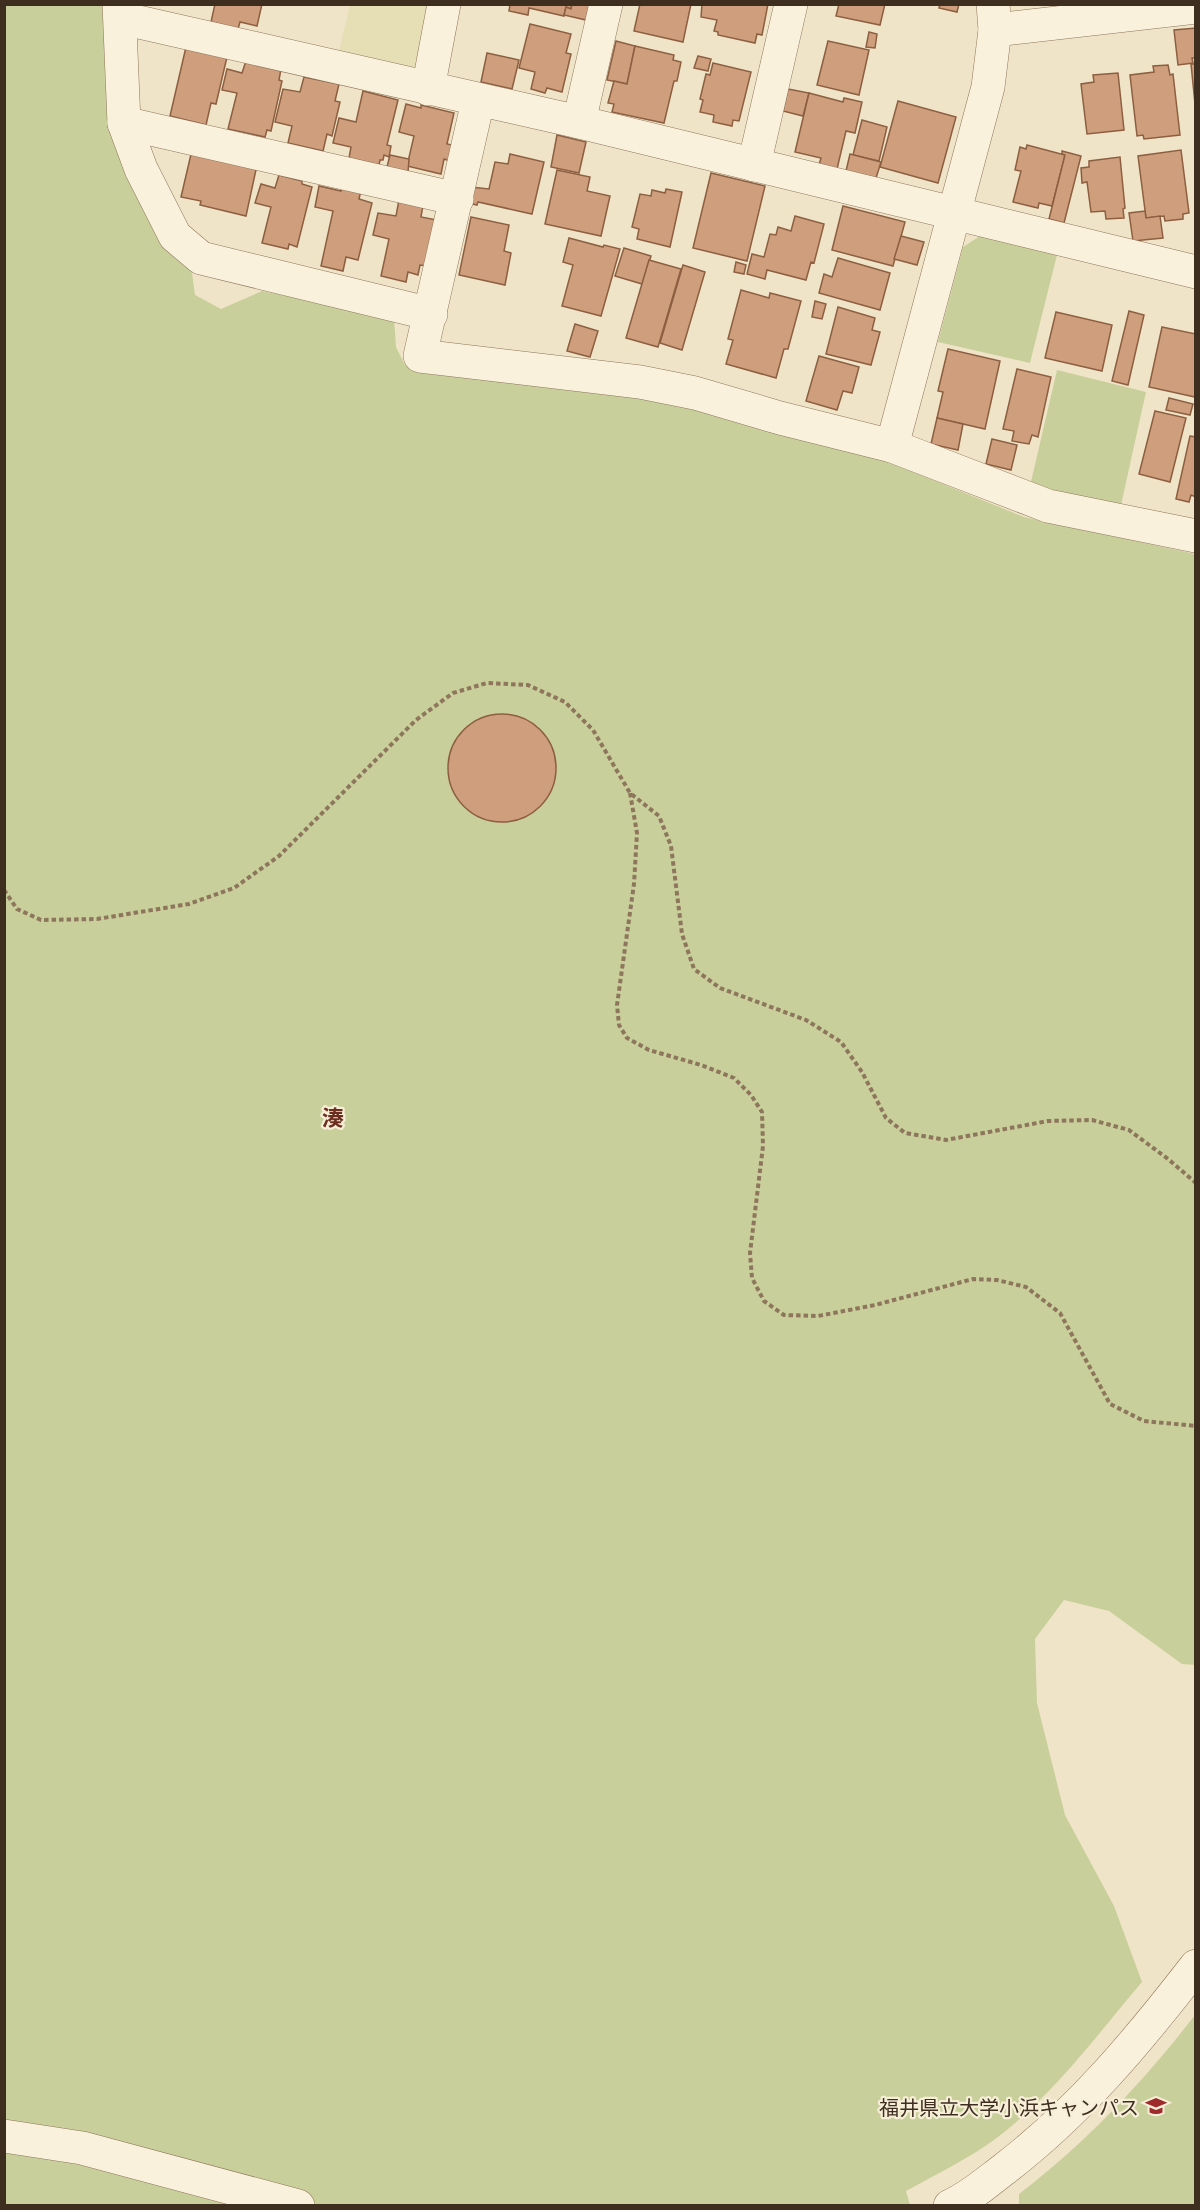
<svg xmlns="http://www.w3.org/2000/svg" width="1200" height="2210" viewBox="0 0 1200 2210" font-family="'Playfair Display','Noto Sans JP',serif">
<style>
.farmland{fill:#e6deb5}
.green{fill:#c9cf9b}
.building{fill:#cf9f7d;stroke:#8d5f41;stroke-width:1.5}
.lines{fill:none;stroke-linecap:round;stroke-linejoin:round}
.minor-casing{stroke:#8d765c;stroke-width:34}
.path{stroke:#8d765c;stroke-width:4;stroke-dasharray:4.5 3;stroke-linecap:butt}
.minor{stroke:#faf1dc;stroke-width:33}
.labels{text-anchor:middle;dominant-baseline:central;stroke-width:4.5;stroke-linejoin:round;paint-order:stroke}
.poi-label{font-size:20px;fill:#3d2e20;stroke:#f7eed8;text-anchor:end}
.quarter-label{font-size:22px;font-weight:bold;fill:#6b2e1e;stroke:#f7eed8}
</style>
<rect width="100%" height="100%" fill="#f0e4c8"/>
<path class="farmland" d="M350,5H435L422,75L338,55Z"/>
<g class="green">
<path d="M106,4L164,246L192,273L195,295L221,309L262,291L394,318L396,347L405,365L639,393L886,461L1024,517L1195,554L1196,1665L1182,1664L1109,1611L1064,1600L1035,1639L1037,1703L1065,1815L1114,1906L1142,1982C1097,2035 1054,2094 998,2137C970,2158 937,2174 906,2191L910,2205L5,2206L4,5Z"/>
<path d="M980,236L1057,255L1030,363L938,342L963,247Z"/>
<path d="M1057,370L1146,392L1121,505L1030,486Z"/>
<path d="M1195,2015V2205H1019V2194C1086,2143 1144,2081 1195,2015Z"/>
</g>
<g class="building">
<path d="M215,4H262L257,26L240,22L238,29L211,22Z"/>
<path d="M510,4H572L571,9L566,7L564,16L529,8L528,15L509,11Z"/>
<path d="M572,4H590L586,20L564,15L566,7L571,9Z"/>
<path d="M640,4H691L683,42L634,31Z"/>
<path d="M702,4H768L762,35L757,34L755,43L718,35V32L714,31L717,20L701,17Z"/>
<path d="M839,4H885L880,25L836,16Z"/>
<path d="M940,4H959L957,12L939,8Z"/>
<path d="M530,24L571,34L566,53L571,54L562,92L547,88L545,93L531,89L535,72L519,68Z"/>
<path d="M1196,28V58H1192L1193,63L1178,65L1174,30Z"/>
<path d="M869,32L877,34L875,48L866,47Z"/>
<path d="M616,41L635,46L627,84L607,80Z"/>
<path d="M828,41L869,50L859,95L817,85Z"/>
<path d="M635,46L674,55L673,60L681,62L677,81H674L664,123L612,112L614,104L608,103L614,81L627,84Z"/>
<path d="M186,47L227,57L216,104L211,103L206,125L170,116Z"/>
<path d="M487,53L519,60L512,89L481,82Z"/>
<path d="M698,56L711,59L708,71L694,68Z"/>
<path d="M246,61L281,69L279,80L282,81L271,131L267,130L265,137L228,129L237,93L222,90L227,69L242,73Z"/>
<path d="M713,63L751,72L739,121L733,120L732,126L713,122L714,115L700,112L703,100L700,99L706,74L710,75Z"/>
<path d="M1191,64H1196V114Z"/>
<path d="M1168,65L1170,75L1173,74L1180,135L1144,139L1143,135L1137,136L1130,75L1154,72L1153,66Z"/>
<path d="M1118,73L1124,130L1087,134L1081,84L1094,82L1093,75Z"/>
<path d="M304,77L339,84L335,101L340,102L332,136L327,134L323,151L288,143L292,126L275,122L283,89L300,92Z"/>
<path d="M788,89L809,93L803,116L783,111Z"/>
<path d="M363,91L398,100L387,145L391,146L389,157L384,155L383,160H380L379,165L349,158L351,147L333,143L339,118L356,122Z"/>
<path d="M809,93L843,102L844,98L862,102L855,133L846,131L837,169L819,165L821,158L795,152Z"/>
<path d="M898,101L956,117L938,183L880,167Z"/>
<path d="M406,104L421,108V105L454,113L447,144L453,145L450,161L444,159L441,174L407,166L414,136L399,132Z"/>
<path d="M862,120L887,127L879,161L853,155Z"/>
<path d="M557,135L586,142L579,173L551,167Z"/>
<path d="M1027,145L1065,155L1052,206L1039,203L1038,208L1013,202L1021,171L1015,170L1020,147L1026,149Z"/>
<path d="M192,150L257,165L246,216L200,205L201,201L181,197Z"/>
<path d="M1181,150L1189,213L1183,214V219L1165,221L1164,216L1146,218L1138,156Z"/>
<path d="M1062,151L1081,156L1064,223L1049,219L1065,155L1062,154Z"/>
<path d="M510,154L544,162L532,214L478,202L477,205L468,203L471,187L489,189L495,162L508,164Z"/>
<path d="M850,154L881,162L876,178L846,171Z"/>
<path d="M390,155L409,159L408,172L387,167Z"/>
<path d="M1120,157L1125,208L1123,209L1124,218L1106,219L1105,211L1091,212L1087,182L1082,183L1081,168L1089,167V161Z"/>
<path d="M557,170L590,177L587,191L610,196L601,236L545,224Z"/>
<path d="M711,173L765,186L747,261L693,248Z"/>
<path d="M279,175L302,181V184L312,187L297,247L289,244L288,249L262,243L271,207L255,203L261,184L275,188Z"/>
<path d="M342,185L361,190L359,199L372,203L358,260L346,257L343,271L321,266L333,211L315,207L319,186L341,191Z"/>
<path d="M666,189L682,192L670,247L637,239L639,229L632,227L640,194L651,196L652,190L665,193Z"/>
<path d="M399,200L423,205L421,217L437,220L426,266L420,265L418,275L408,272L406,282L381,276L389,239L373,235L378,213L396,216Z"/>
<path d="M843,206L905,222L893,266L832,250Z"/>
<path d="M1145,211L1146,218L1160,216L1163,238L1133,241L1129,213Z"/>
<path d="M795,216L824,224L814,263L811,262L806,280L767,270L765,279L747,274L752,254L764,257L770,234L776,235L778,227L791,231Z"/>
<path d="M471,217L509,225L504,251L511,253L505,285L459,275Z"/>
<path d="M901,236L924,242L917,265L894,259Z"/>
<path d="M569,238L603,247L604,245L620,249L601,316L562,306L573,265L563,262Z"/>
<path d="M624,248L651,256L642,284L615,276Z"/>
<path d="M838,258L890,273L880,310L819,293L824,274L832,277Z"/>
<path d="M649,260L681,269L658,347L626,338Z"/>
<path d="M736,262L746,265L744,274L734,272Z"/>
<path d="M683,265L705,272L682,350L660,343Z"/>
<path d="M741,290L769,298L770,293L801,301L788,349H784L776,378L726,364L733,340L728,339Z"/>
<path d="M815,301L826,304L822,319L812,317Z"/>
<path d="M838,307L875,318L872,330L880,332L871,365L826,354Z"/>
<path d="M1129,311L1144,315L1128,385L1112,381Z"/>
<path d="M1056,312L1112,325L1102,371L1045,358Z"/>
<path d="M575,324L598,331L590,357L567,351Z"/>
<path d="M1162,327L1196,334L1195,397L1149,387Z"/>
<path d="M948,349L1000,361L985,429L937,418L943,392L938,391Z"/>
<path d="M819,356L859,367L852,393L843,391L837,410L806,401Z"/>
<path d="M1017,369L1051,377L1038,437L1032,435L1029,444L1012,441L1014,431L1003,429Z"/>
<path d="M1169,398L1193,404L1190,415L1166,410Z"/>
<path d="M1155,411L1186,418L1170,482L1139,474Z"/>
<path d="M937,418L963,424L958,450L931,444Z"/>
<path d="M1190,436L1196,437V497L1191,495L1189,502L1176,499Z"/>
<path d="M992,439L1017,445L1011,470L986,464Z"/>
<circle cx="502" cy="768" r="54"/>
</g>
<g class="lines">
<g class="minor-casing">
<g id="minor">
<path d="M119,4L124,123L141,169L175,236L201,258L431,314"/>
<path d="M993,4L995,30L988,87L892,446L1048,506L1196,536"/>
<path d="M121,18L579,122L1196,272"/>
<path d="M995,30L1196,7"/>
<path d="M428,89L444,4"/>
<path d="M478,101L420,356L640,382L695,393L780,418L892,446"/>
<path d="M579,122L606,4"/>
<path d="M124,123L457,199"/>
<path d="M754,165L791,4"/>
<path d="M4,2136L82,2148L298,2206"/>
<path d="M950,2206C970,2197 986,2183 1003,2170C1079,2112 1138,2041 1196,1966"/>
</g>
</g>
<g class="path">
<path d="M630,793L637,833L634,884L617,1005L619,1025L627,1038L649,1050L701,1065L734,1078L751,1095L762,1112L763,1146L750,1253L752,1278L764,1301L784,1315L818,1316L875,1305L973,1279L997,1280L1026,1287L1060,1313L1110,1404L1144,1421L1196,1426"/>
<path d="M4,890L17,909L41,920L97,919L189,904L234,888L279,856L416,720L453,693L487,683L528,685L565,702L593,730L630,793L659,816L671,846L682,934L694,969L720,988L806,1020L841,1042L862,1072L886,1118L905,1133L946,1140L1048,1121L1092,1120L1129,1130L1168,1159L1196,1183"/>
</g>
<use href="#minor" class="minor"/>
</g>
<defs>
<g id="university-bare" transform="scale(1.62)"><path d="M0-5L7-2L0 1L-7-2ZM-4 1L0 2.5L4 1V4Q0 6-4 4Z" fill="#9e2a2b" stroke="#f7eed8" stroke-width="2.5" paint-order="stroke"/></g>
</defs>
<g fill-rule="evenodd">
<use href="#university-bare" x="1156" y="2106"/>
</g>
<g class="labels">
<g class="poi-label">
<text x="1139" y="2106">福井県立大学小浜キャンパス</text>
</g>
<g class="quarter-label">
<text x="333" y="1117">湊</text>
</g>
</g>
<rect width="1200" height="2210" fill="none" stroke="#3d2e20" stroke-width="12"/>
</svg>
